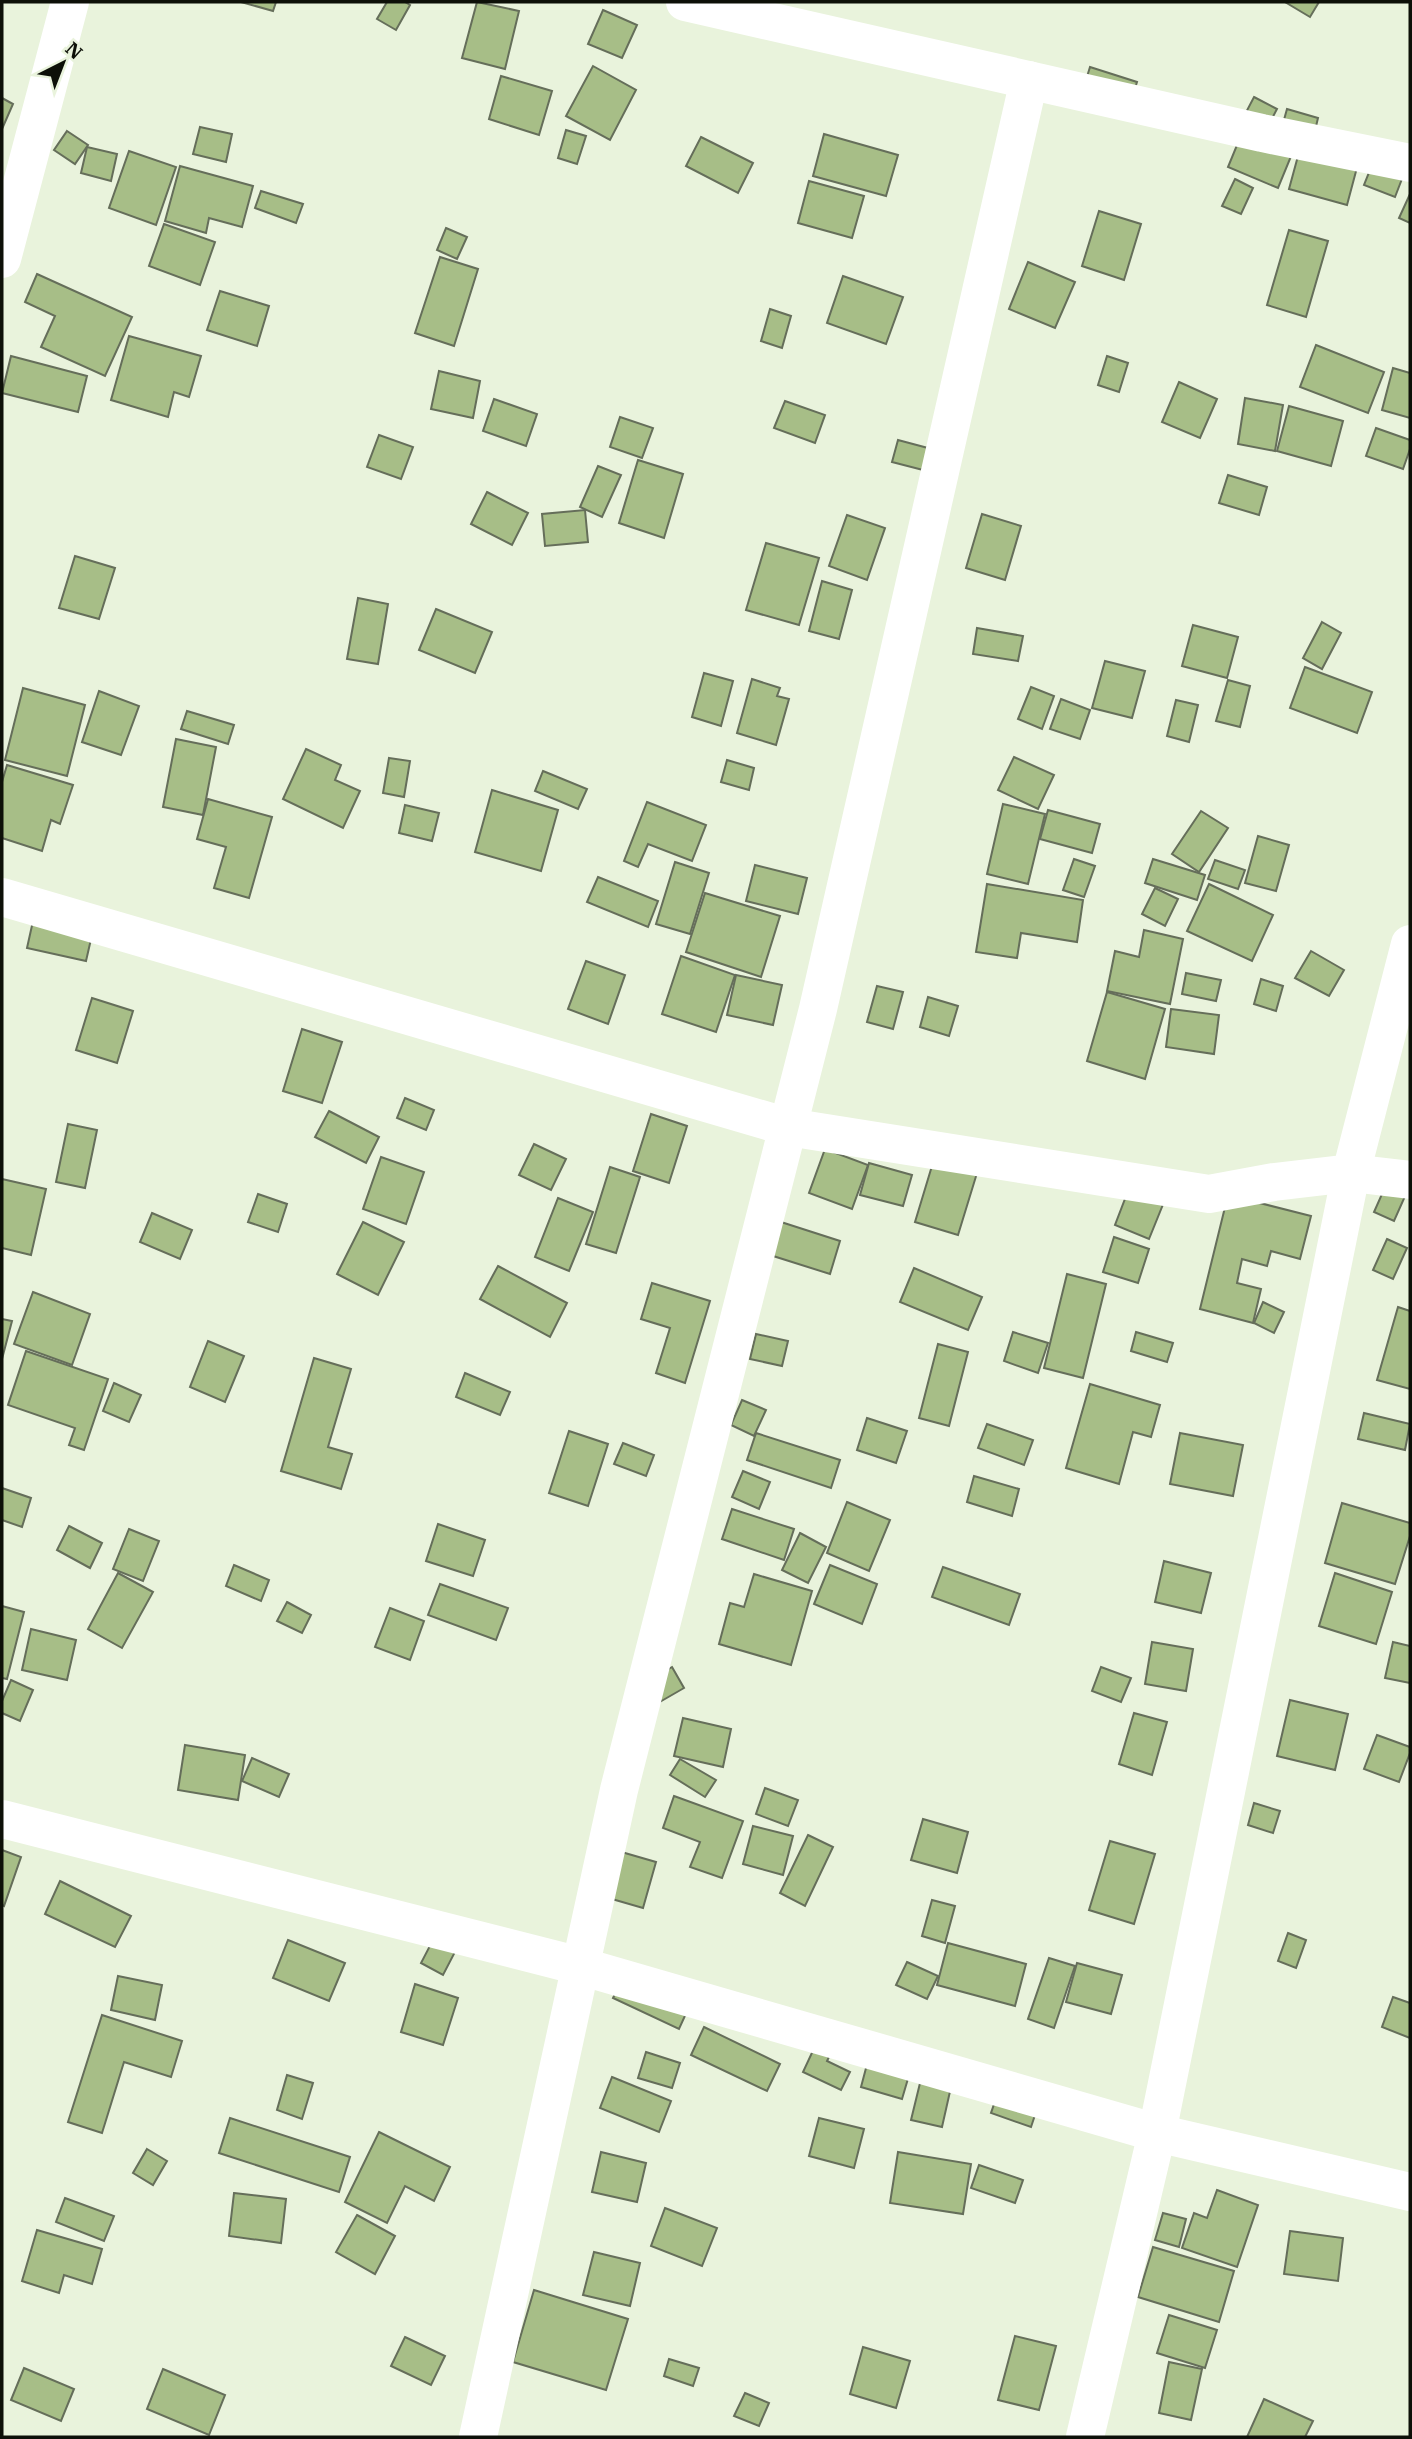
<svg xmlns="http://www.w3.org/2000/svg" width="1412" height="2439" viewBox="0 0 1412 2439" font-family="'IBM Plex Serif',serif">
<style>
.building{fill:#a7be87;stroke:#656e5a;stroke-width:2}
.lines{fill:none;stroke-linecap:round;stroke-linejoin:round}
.minor{stroke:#fff;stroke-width:38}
</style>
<rect width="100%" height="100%" fill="#e9f3dc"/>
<g class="building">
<path d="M241,2H276L273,11Z"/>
<path d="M387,2H405L410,5L396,30L377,19Z"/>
<path d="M477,2L519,11L505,69L462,58Z"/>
<path d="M1285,2H1319L1310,17Z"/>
<path d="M603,10L637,25L622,58L588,44Z"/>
<path d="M593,66L636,90L610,140L566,116Z"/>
<path d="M1090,67L1137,82L1128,111L1081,96Z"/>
<path d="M501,76L552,91L539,135L489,119Z"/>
<path d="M1254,97L1277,109L1265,132L1242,120Z"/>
<path d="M2,98L13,104L2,129Z"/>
<path d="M1287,109L1318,118L1312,143L1280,134Z"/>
<path d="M200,127L232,134L226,162L193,154Z"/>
<path d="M1244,128L1294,149L1278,188L1228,167Z"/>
<path d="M566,130L586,136L577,164L558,158Z"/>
<path d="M67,131L88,145L75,164L54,150Z"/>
<path d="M824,134L898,155L886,196L813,176Z"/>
<path d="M701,137L753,163L738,193L686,166Z"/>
<path d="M1301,145L1359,160L1347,205L1289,189Z"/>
<path d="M1380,145L1410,158L1395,197L1364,185Z"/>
<path d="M87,147L117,154L111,181L81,173Z"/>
<path d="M129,151L176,167L156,225L109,208Z"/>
<path d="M180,166L253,186L242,227L209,218L206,233L165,221Z"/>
<path d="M1235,179L1253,188L1241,214L1222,206Z"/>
<path d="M809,181L864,196L852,238L798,223Z"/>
<path d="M261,191L303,204L296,223L255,208Z"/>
<path d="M1410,194V223L1399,218Z"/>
<path d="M1099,211L1141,224L1124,280L1082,266Z"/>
<path d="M164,224L215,242L200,285L149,266Z"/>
<path d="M446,228L467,237L457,259L437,250Z"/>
<path d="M1289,230L1328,241L1306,317L1267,305Z"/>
<path d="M440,257L478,269L454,346L415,333Z"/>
<path d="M1028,262L1075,282L1055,328L1009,309Z"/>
<path d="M37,274L132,317L105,376L41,347L55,316L25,302Z"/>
<path d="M843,276L903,297L886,344L827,323Z"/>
<path d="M220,291L269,306L257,346L207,330Z"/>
<path d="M770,309L791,316L782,348L761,341Z"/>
<path d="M129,336L201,356L189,397L174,392L168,417L111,400Z"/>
<path d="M1316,345L1384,372L1368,413L1300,387Z"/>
<path d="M11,356L87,376L78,412L2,393Z"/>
<path d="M1107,356L1128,363L1119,392L1098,385Z"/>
<path d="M1393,368L1410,373V418L1382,410Z"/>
<path d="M439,371L480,381L473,418L431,409Z"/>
<path d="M1179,382L1217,399L1200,438L1162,422Z"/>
<path d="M1245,398L1283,405L1275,451L1238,444Z"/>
<path d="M494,399L537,414L526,446L483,431Z"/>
<path d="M785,401L825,415L815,443L774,428Z"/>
<path d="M1289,406L1343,421L1331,466L1277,451Z"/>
<path d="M620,417L653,428L642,458L610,447Z"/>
<path d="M1376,428L1410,440V449L1403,469L1366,456Z"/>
<path d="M379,435L413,447L401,479L367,467Z"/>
<path d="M898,440L928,448L923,470L892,462Z"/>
<path d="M638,460L683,474L664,538L619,523Z"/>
<path d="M598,466L621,475L602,517L580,507Z"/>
<path d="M1228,475L1267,487L1259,515L1219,503Z"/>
<path d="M487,492L528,513L512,545L471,524Z"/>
<path d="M585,510L588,542L545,546L542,514Z"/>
<path d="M982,514L1021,526L1005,580L966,568Z"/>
<path d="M847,515L885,528L867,580L829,566Z"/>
<path d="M766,543L819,558L799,625L746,610Z"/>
<path d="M75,556L115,568L99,619L59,608Z"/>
<path d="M822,581L852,590L839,639L809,631Z"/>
<path d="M358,598L388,604L378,664L347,659Z"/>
<path d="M436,609L492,632L475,673L419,650Z"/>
<path d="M1322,622L1341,633L1322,669L1303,658Z"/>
<path d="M1193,625L1238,637L1227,678L1182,666Z"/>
<path d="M977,628L1023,636L1018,661L973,654Z"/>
<path d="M1105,661L1145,671L1132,718L1092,708Z"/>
<path d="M1305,667L1372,692L1357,733L1290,708Z"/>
<path d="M704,673L733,681L721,726L692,717Z"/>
<path d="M752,679L780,688L777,696L789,699L776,745L737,733Z"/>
<path d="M1228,680L1250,686L1240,727L1216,721Z"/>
<path d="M1031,687L1054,696L1042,729L1018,719Z"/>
<path d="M23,688L85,705L67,776L5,760Z"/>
<path d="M99,691L139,706L121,755L82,742Z"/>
<path d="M1061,699L1090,710L1080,739L1050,729Z"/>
<path d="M1176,700L1198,705L1189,742L1167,736Z"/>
<path d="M187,711L234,725L228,744L181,729Z"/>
<path d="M176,739L216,747L203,815L163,807Z"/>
<path d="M306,749L341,765L335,780L360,791L343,828L283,799Z"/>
<path d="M1014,757L1054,775L1038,809L998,790Z"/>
<path d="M389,758L410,761L404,797L383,793Z"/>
<path d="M727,760L754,768L749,790L721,782Z"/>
<path d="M7,765L73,785L60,824L51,820L42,851L2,838V782Z"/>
<path d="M543,771L587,789L578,809L535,791Z"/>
<path d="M492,790L558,810L541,871L475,852Z"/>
<path d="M208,799L272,817L249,898L214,888L226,847L197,839Z"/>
<path d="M647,802L706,825L692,861L648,844L638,867L624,861Z"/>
<path d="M1003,804L1045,814L1028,884L987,874Z"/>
<path d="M405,805L439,813L432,841L399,833Z"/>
<path d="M1048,810L1100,824L1092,853L1040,839Z"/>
<path d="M1201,811L1228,828L1199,872L1172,854Z"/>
<path d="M1258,836L1289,845L1276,891L1245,883Z"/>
<path d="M1074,859L1095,866L1084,897L1063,890Z"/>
<path d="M1153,859L1205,875L1197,900L1145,883Z"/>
<path d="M1215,860L1245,870L1238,889L1208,879Z"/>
<path d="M675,862L709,873L690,934L656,924Z"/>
<path d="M755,865L807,878L798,914L746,901Z"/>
<path d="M598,877L658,901L648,927L587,902Z"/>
<path d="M987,884L1083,900L1077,942L1021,933L1017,958L976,952Z"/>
<path d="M1209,884L1273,915L1252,961L1187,931Z"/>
<path d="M1155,888L1178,899L1165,926L1142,914Z"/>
<path d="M705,893L780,916L761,977L686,952Z"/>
<path d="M35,912L94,926L86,961L27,948Z"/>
<path d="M1144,930L1183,939L1170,1004L1107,991L1115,951L1139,957Z"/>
<path d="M1311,951L1344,970L1329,996L1295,978Z"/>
<path d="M681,956L735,975L716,1032L662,1014Z"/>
<path d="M586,961L625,975L608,1024L568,1009Z"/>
<path d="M1186,973L1221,980L1216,1001L1182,994Z"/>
<path d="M736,975L782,985L773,1025L727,1015Z"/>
<path d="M1261,979L1283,986L1276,1011L1254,1004Z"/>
<path d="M877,986L903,992L893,1029L867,1022Z"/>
<path d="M1107,992L1165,1009L1145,1079L1087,1061Z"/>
<path d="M928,997L958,1006L949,1036L920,1027Z"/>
<path d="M92,998L133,1011L117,1063L76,1050Z"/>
<path d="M1171,1009L1219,1015L1214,1054L1166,1047Z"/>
<path d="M302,1029L342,1042L322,1103L283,1091Z"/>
<path d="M405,1098L434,1110L426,1130L397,1118Z"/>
<path d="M329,1111L379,1137L366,1163L315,1137Z"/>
<path d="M651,1114L687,1126L669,1183L633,1171Z"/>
<path d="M68,1124L97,1130L85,1188L56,1182Z"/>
<path d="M534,1144L566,1159L551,1190L519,1175Z"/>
<path d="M938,1146L981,1160L958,1235L915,1222Z"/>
<path d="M825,1149L868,1165L852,1209L809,1193Z"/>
<path d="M381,1157L424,1172L406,1224L363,1209Z"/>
<path d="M869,1163L912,1175L903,1206L860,1195Z"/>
<path d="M610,1167L640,1177L616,1253L586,1244Z"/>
<path d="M1390,1176L1410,1185L1394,1221L1374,1212Z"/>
<path d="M1133,1178L1168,1192L1149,1239L1115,1225Z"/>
<path d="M2,1179L46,1189L31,1255L2,1248Z"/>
<path d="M258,1194L287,1204L278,1232L248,1222Z"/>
<path d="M1228,1195L1311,1216L1300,1259L1271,1251L1267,1266L1242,1259L1237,1283L1261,1289L1253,1323L1200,1309Z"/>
<path d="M558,1198L593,1212L569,1271L535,1257Z"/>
<path d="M152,1213L192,1230L180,1259L140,1242Z"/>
<path d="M363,1222L404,1242L378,1295L337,1274Z"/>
<path d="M781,1222L840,1241L830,1274L770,1255Z"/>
<path d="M1114,1237L1149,1249L1138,1283L1103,1272Z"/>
<path d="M1387,1239L1407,1248L1393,1279L1373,1270Z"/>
<path d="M498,1266L567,1303L550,1337L480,1299Z"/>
<path d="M914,1268L982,1297L968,1330L900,1302Z"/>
<path d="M1067,1274L1106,1284L1083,1378L1044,1368Z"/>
<path d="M652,1283L710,1301L685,1383L656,1373L670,1328L641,1319Z"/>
<path d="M33,1292L90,1314L72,1365L14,1344Z"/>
<path d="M1263,1302L1284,1312L1274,1333L1254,1323Z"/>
<path d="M1398,1307L1410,1311V1389L1377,1380Z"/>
<path d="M2,1319L12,1321L2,1359Z"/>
<path d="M1013,1332L1048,1343L1038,1373L1004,1361Z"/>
<path d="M1136,1332L1173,1343L1167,1362L1131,1351Z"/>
<path d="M756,1334L788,1341L782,1366L750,1359Z"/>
<path d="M208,1341L244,1356L225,1402L190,1387Z"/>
<path d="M938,1344L968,1352L949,1426L919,1418Z"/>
<path d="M26,1351L108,1379L84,1450L69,1445L75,1428L8,1405Z"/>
<path d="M314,1358L351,1369L328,1447L352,1454L341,1489L281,1471Z"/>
<path d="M465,1373L510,1392L500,1415L456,1397Z"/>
<path d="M114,1383L141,1395L129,1422L103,1411Z"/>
<path d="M1090,1384L1160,1405L1151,1437L1133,1432L1119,1484L1066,1468Z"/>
<path d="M742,1400L766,1410L754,1436L731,1425Z"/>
<path d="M1364,1413L1410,1424L1405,1450L1358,1439Z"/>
<path d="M867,1418L907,1431L896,1463L857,1450Z"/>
<path d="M987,1424L1033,1440L1024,1465L978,1448Z"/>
<path d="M569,1431L608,1444L588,1506L549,1493Z"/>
<path d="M756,1433L840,1460L831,1488L747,1460Z"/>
<path d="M1180,1433L1243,1445L1233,1496L1170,1484Z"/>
<path d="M623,1443L654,1455L646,1476L614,1464Z"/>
<path d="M743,1471L770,1482L759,1509L732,1497Z"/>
<path d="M974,1476L1019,1489L1012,1516L967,1502Z"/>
<path d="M2,1488L31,1498L22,1527L2,1520Z"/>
<path d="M847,1502L890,1520L869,1571L827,1553Z"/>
<path d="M1342,1503L1410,1523V1536L1395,1584L1325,1563Z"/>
<path d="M732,1509L794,1529L784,1560L722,1539Z"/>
<path d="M438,1524L485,1540L473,1576L426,1561Z"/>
<path d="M69,1526L102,1543L90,1568L57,1550Z"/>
<path d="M129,1529L159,1541L143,1581L113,1569Z"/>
<path d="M800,1533L826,1547L808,1583L782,1570Z"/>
<path d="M1164,1561L1211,1573L1201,1613L1155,1602Z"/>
<path d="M234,1565L269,1580L261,1601L226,1586Z"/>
<path d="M830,1565L877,1584L862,1624L814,1604Z"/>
<path d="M943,1567L1020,1594L1009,1625L932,1597Z"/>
<path d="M118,1573L153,1592L122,1648L88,1629Z"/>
<path d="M1335,1573L1392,1592L1376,1644L1319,1626Z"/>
<path d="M754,1574L812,1591L791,1665L719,1644L730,1603L744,1607Z"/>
<path d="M440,1584L508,1608L496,1640L428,1615Z"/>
<path d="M287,1602L311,1615L302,1633L277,1621Z"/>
<path d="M2,1606L24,1612L7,1679L2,1678Z"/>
<path d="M390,1608L424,1621L410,1660L375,1647Z"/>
<path d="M31,1629L76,1640L67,1680L22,1670Z"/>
<path d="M1152,1642L1193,1649L1186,1691L1145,1684Z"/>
<path d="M1393,1642L1410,1646V1683L1385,1678Z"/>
<path d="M672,1667L684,1688L658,1703L646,1682Z"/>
<path d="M1101,1667L1131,1678L1121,1702L1092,1691Z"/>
<path d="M11,1680L33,1690L20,1721L2,1713V1701Z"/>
<path d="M1290,1700L1348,1714L1335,1770L1277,1756Z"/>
<path d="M1134,1713L1167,1722L1152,1775L1119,1764Z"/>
<path d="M683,1718L731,1729L723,1767L674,1756Z"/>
<path d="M1377,1735L1410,1747V1753L1399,1782L1364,1769Z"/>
<path d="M185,1745L245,1755L238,1800L178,1790Z"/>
<path d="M252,1758L289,1774L279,1797L242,1781Z"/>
<path d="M680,1759L716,1780L705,1797L670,1775Z"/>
<path d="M765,1788L798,1800L788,1826L756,1814Z"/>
<path d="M674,1796L743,1821L722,1878L690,1867L700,1842L663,1828Z"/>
<path d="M1254,1803L1280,1811L1273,1833L1248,1825Z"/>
<path d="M923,1819L968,1832L957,1873L911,1860Z"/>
<path d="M753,1826L793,1836L783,1875L743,1864Z"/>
<path d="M808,1835L833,1847L805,1906L780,1893Z"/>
<path d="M1110,1841L1155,1854L1134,1924L1089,1910Z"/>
<path d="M2,1850L21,1857L4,1906L2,1905Z"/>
<path d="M618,1851L656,1862L643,1908L605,1897Z"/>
<path d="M60,1881L131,1916L115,1947L45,1914Z"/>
<path d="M932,1900L955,1906L945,1943L922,1936Z"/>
<path d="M1288,1933L1306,1940L1296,1968L1278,1961Z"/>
<path d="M434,1938L456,1950L443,1975L421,1963Z"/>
<path d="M288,1940L345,1963L329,2001L273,1978Z"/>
<path d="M948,1943L1026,1964L1015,2006L937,1985Z"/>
<path d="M1049,1958L1075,1966L1054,2028L1028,2019Z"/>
<path d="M907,1962L938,1976L927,1999L896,1985Z"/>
<path d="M1077,1963L1122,1975L1111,2014L1066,2002Z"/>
<path d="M628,1966L694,1996L679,2029L613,1998Z"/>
<path d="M118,1976L162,1985L155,2020L111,2010Z"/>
<path d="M415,1984L458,1998L443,2045L401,2032Z"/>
<path d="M1393,1997L1410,2003V2038L1382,2027Z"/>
<path d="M102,2015L182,2041L171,2077L124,2062L102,2133L68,2122Z"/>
<path d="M704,2027L780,2064L767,2091L691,2055Z"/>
<path d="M824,2027L840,2034L827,2061L850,2072L841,2090L803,2072Z"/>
<path d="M646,2052L680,2063L672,2088L638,2078Z"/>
<path d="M870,2053L912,2065L902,2099L861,2087Z"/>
<path d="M287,2075L313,2083L302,2119L277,2110Z"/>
<path d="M612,2077L671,2101L659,2132L600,2108Z"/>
<path d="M921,2079L951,2087L942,2127L911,2120Z"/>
<path d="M999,2090L1039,2103L1031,2127L991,2113Z"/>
<path d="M230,2118L350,2157L339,2192L219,2153Z"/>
<path d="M819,2118L864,2129L854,2168L809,2156Z"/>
<path d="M379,2132L450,2167L434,2201L405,2186L387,2223L345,2202Z"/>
<path d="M147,2149L167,2161L153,2185L133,2173Z"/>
<path d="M601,2152L646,2163L637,2202L592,2192Z"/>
<path d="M898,2152L971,2164L963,2214L890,2203Z"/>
<path d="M979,2165L1023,2180L1015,2203L971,2188Z"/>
<path d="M1217,2190L1258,2205L1237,2267L1182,2248L1194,2213L1207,2218Z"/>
<path d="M234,2193L286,2199L281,2243L229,2236Z"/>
<path d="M65,2198L114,2216L104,2241L56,2222Z"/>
<path d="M665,2208L717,2228L702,2266L651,2246Z"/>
<path d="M1163,2213L1186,2219L1179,2247L1155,2240Z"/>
<path d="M357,2215L395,2236L375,2274L336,2252Z"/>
<path d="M37,2230L102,2249L92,2284L64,2275L59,2293L22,2281Z"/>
<path d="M1290,2231L1343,2238L1338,2281L1284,2274Z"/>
<path d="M1153,2247L1234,2271L1219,2322L1138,2297Z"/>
<path d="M594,2252L640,2263L630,2306L583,2295Z"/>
<path d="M534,2290L628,2319L606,2390L513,2362Z"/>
<path d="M1169,2315L1217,2330L1205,2368L1157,2353Z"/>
<path d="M1015,2336L1056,2346L1039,2410L998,2400Z"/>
<path d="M405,2337L445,2356L431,2385L391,2366Z"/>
<path d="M863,2347L910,2361L896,2408L850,2394Z"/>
<path d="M669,2359L699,2368L693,2386L664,2376Z"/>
<path d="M1169,2362L1202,2369L1191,2420L1159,2413Z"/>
<path d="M24,2368L74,2389L61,2421L11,2400Z"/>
<path d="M163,2369L225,2395L209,2435L147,2409Z"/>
<path d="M745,2393L769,2403L759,2426L734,2416Z"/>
<path d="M1264,2399L1313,2421L1305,2437H1247Z"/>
</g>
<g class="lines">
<g class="minor">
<path d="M685,2L1262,133L1410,163"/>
<path d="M2,259L70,2"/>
<path d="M2,897L788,1127L1209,1194L1274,1182L1351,1173L1410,1180"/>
<path d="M2,1819L580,1966L1157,2133L1410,2192"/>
<path d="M478,2437L619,1790L818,1009L1029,80"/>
<path d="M1085,2437L1157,2133L1351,1173L1410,944"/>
</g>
</g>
<rect width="1412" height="2439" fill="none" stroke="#0d1008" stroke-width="7"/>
<g transform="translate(63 63) rotate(42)" stroke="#e9f3dc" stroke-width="5" paint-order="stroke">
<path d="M0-5L12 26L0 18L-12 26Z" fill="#0d1008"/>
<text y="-10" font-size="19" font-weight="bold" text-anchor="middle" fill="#0d1008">N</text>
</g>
</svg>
